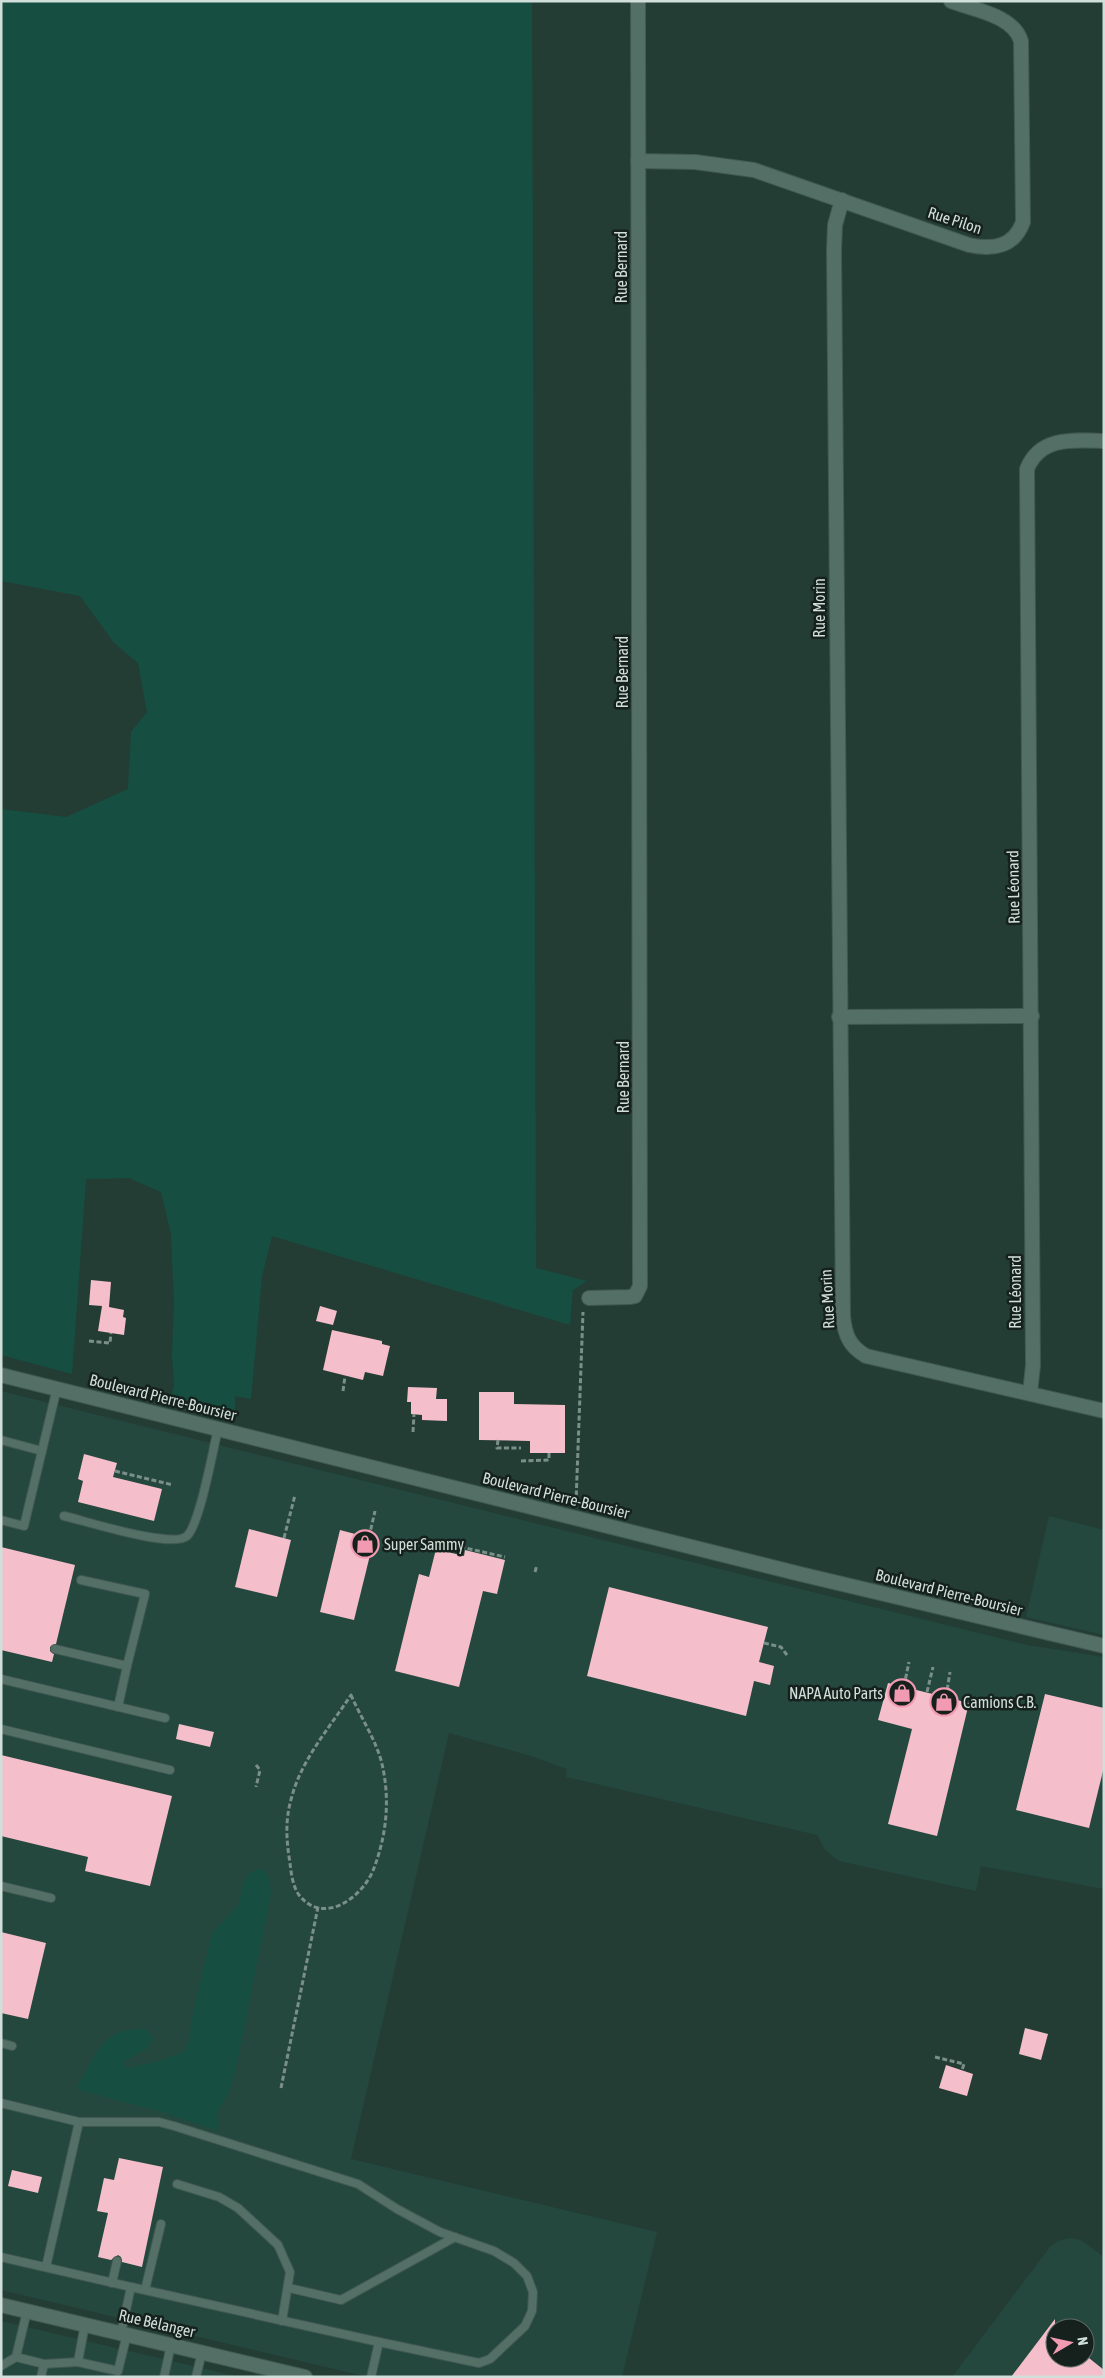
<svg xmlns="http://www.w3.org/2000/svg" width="1105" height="2378" viewBox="0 0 1105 2378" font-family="'Asap Condensed',sans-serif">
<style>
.built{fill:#24483e;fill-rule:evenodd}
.green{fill:#164f41}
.building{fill:#f5becb}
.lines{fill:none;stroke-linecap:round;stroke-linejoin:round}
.service-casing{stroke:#415852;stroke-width:10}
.minor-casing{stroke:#415852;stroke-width:16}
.tertiary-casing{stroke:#415852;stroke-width:16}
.path{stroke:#7b8f89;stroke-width:3;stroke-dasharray:5 2.5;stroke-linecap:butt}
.service{stroke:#536f66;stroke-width:8}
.minor{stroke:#536f66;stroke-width:14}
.tertiary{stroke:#536f66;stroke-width:14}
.labels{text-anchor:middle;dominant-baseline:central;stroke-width:5;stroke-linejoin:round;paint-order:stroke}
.street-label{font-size:16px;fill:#d0dfda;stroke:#16211d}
.poi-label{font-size:16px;fill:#d0dfda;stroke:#16211d;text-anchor:start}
</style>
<rect width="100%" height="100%" fill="#233d35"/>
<g class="built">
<path d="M1,1391L1027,1645L1104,1657V1889L981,1866L976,1891L839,1861L825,1850L817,1835L566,1777L567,1769L531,1756L449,1733L351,2159L657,2232L622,2377H368L1,2290Z"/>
<path d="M1049,1516L1104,1530V1635L1026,1617Z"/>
<path d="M1069,2238L1081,2240L1104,2257V2377H952L1050,2247L1058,2241ZM1055,2328H1085V2358H1055Z"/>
<path d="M1,2321L214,2371L239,2377H1Z"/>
</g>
<g class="green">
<path d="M1,1H532L536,1268L587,1281L573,1290L570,1325L272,1236L262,1276L251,1399L235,1396V1413L171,1397L174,1384L172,1356L174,1302L171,1234L161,1192L129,1178L86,1179L72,1374L1,1355V809L66,817L128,789L131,732L147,712L138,663L114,643L80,596L1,581Z"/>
<path d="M261,1868L268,1875L271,1892L236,2068L228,2094L217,2112V2130L162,2112L79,2090L78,2085C98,2053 102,2027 146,2029L153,2038L147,2048L122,2063L127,2068L159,2061L183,2052L190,2040L191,2022L212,1933L238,1906L244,1882L250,1873Z"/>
</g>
<g class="building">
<path d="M91,1280L111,1282L109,1307L124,1310L123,1317L126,1318L124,1335L98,1331L102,1306L89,1305Z"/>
<path d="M320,1306L337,1311L333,1325L316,1321Z"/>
<path d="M332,1330L382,1341V1344L390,1346L383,1376L365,1372L363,1380L323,1370Z"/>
<path d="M408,1387L437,1388L436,1399H447V1421L422,1420V1415L411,1414V1402H407Z"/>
<path d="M479,1392H514V1404L565,1405V1453H530V1441L479,1440Z"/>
<path d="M84,1454L117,1463L113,1477L162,1489L154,1521L78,1502L83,1481L78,1479Z"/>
<path d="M249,1529L291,1540L277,1597L235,1587Z"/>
<path d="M340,1530L374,1539L354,1620L320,1612Z"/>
<path d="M1,1547L75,1565L56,1644L50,1647V1651L54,1654L52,1662L1,1650Z"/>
<path d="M436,1549L464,1556L465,1550L505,1560L497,1594L483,1591L459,1687L395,1671L419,1574L429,1577Z"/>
<path d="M609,1587L768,1627L759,1662L774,1666L770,1685L754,1681L746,1716L587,1676Z"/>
<path d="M888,1683L969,1703L937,1836L888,1824L912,1729L878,1720Z"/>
<path d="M1045,1694L1104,1708V1767L1089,1828L1016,1810Z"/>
<path d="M179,1724L214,1732L210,1747L176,1739Z"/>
<path d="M1,1755L172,1796L150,1886L85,1871L88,1857L1,1836Z"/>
<path d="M1,1932L46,1943L28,2019L1,2013Z"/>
<path d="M1025,2028L1048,2034L1041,2060L1019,2054Z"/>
<path d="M946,2065L973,2074L967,2096L939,2088Z"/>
<path d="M119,2158L163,2167L142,2267L122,2262L121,2257L118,2255L111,2260L98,2257L108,2213L97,2211L104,2178L114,2180Z"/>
<path d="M12,2170L42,2177L38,2193L8,2186Z"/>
<path d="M1055,2319V2358H1089L1104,2370V2377H1011Z"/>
</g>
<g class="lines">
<g class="service-casing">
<g id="service">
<path d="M1,1440L42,1451"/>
<path d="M64,1516C86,1521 172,1549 187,1536C200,1524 213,1449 218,1429"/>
<path d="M1,1520L24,1526L57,1388"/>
<path d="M81,1580L145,1594L127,1666"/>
<path d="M55,1649L127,1666L118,1707"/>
<path d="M1,1679L165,1718"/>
<path d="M1,1729L170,1770"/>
<path d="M1,1886L51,1898"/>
<path d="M1,2043L12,2046"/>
<path d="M1,2103L79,2122H159L174,2126L358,2184L397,2209L440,2232L494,2251L514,2263L527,2276L533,2292L532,2311L525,2326L490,2359L479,2363L379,2342"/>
<path d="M177,2184L219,2197L238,2208L278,2245L290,2272L282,2321"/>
<path d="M1,2257L131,2287"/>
<path d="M46,2267L79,2122"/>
<path d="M112,2283L117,2261"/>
<path d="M289,2288L341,2300L455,2237"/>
<path d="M145,2290L161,2224"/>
<path d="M27,2311L16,2357L44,2364L78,2362"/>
<path d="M85,2324L78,2362L118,2371L127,2334"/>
<path d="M121,2333L131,2287L379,2342L371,2377"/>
<path d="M1,2366L16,2357"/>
<path d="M41,2377L44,2364"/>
<path d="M164,2377L171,2345"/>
<path d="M196,2377L202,2352"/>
</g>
</g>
<g class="minor-casing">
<g id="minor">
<path d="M638,161L695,162L754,170L969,245C993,250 1014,247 1023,222L1021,41C1013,15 974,10 951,1"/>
<path d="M842,200L835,225L834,250L843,1316C845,1335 849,1346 866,1356L1104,1411"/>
<path d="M839,1017L1032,1016"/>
<path d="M589,1298L629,1297L635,1296L640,1286L638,1"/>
<path d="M1030,1393L1033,1365L1027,469C1040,436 1074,440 1104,441"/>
</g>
</g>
<g class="tertiary-casing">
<g id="tertiary">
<path d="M1,1375L800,1574L1104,1646"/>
<path d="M1,2305L305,2377"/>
</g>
</g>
<g class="path">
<path d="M89,1341L110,1343L111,1333"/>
<path d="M343,1391L345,1376"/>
<path d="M413,1432L414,1414"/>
<path d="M498,1440L497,1448H521"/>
<path d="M521,1461L549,1460V1453"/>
<path d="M115,1471L173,1485"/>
<path d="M576,1503L583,1312"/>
<path d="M369,1537L375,1511"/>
<path d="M284,1538L295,1495"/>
<path d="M459,1555L461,1547L505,1557"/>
<path d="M535,1572L537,1565"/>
<path d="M764,1643L781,1647L787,1655"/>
<path d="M904,1686L909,1662"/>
<path d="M927,1692L933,1667"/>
<path d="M351,1695C360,1716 377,1742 382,1764C390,1798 387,1834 374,1868C364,1896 324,1927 299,1895C293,1887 291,1873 290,1863C286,1839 285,1819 292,1796C302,1759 330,1727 351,1695Z"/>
<path d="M946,1697L950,1672"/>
<path d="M256,1765L260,1770L256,1787"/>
<path d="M935,2057L964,2064L962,2070"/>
<path d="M281,2088L318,1907"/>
</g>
<use href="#service" class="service"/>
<use href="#minor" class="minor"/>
<use href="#tertiary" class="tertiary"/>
</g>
<defs>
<g id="shop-ring" transform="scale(1.4375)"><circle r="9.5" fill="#16211d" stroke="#f19ab1" stroke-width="1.5"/><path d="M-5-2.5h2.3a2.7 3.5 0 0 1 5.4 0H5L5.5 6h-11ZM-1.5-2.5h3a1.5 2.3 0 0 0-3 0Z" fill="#f19ab1"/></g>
</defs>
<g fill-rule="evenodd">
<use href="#shop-ring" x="365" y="1544"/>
<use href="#shop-ring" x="902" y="1693"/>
<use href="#shop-ring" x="944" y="1702"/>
</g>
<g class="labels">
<g class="street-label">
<text transform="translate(955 220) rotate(18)">Rue Pilon</text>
<text transform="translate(621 267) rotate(-90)">Rue Bernard</text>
<text transform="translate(819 608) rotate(-90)">Rue Morin</text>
<text transform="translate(622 672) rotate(-90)">Rue Bernard</text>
<text transform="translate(1013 887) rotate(-91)">Rue Léonard</text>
<text transform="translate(623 1077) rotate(-90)">Rue Bernard</text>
<text transform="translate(1015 1292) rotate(-90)">Rue Léonard</text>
<text transform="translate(827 1299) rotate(-93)">Rue Morin</text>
<text transform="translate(163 1397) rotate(14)">Boulevard Pierre-Boursier</text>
<text transform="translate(556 1495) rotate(14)">Boulevard Pierre-Boursier</text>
<text transform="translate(949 1592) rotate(14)">Boulevard Pierre-Boursier</text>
<text transform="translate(157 2323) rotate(13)">Rue Bélanger</text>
</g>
<g class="poi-label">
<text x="384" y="1544">Super Sammy</text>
<text x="883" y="1693" text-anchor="end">NAPA Auto Parts</text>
<text x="963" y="1702">Camions C.B.</text>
</g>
</g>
<rect width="1105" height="2378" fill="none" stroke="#d0dfda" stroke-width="5"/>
<g transform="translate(1070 2343) rotate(81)"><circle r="24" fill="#16211d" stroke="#606d69"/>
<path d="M0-4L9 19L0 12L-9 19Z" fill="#f19ab1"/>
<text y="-8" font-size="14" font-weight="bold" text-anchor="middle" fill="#d0dfda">N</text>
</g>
</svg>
